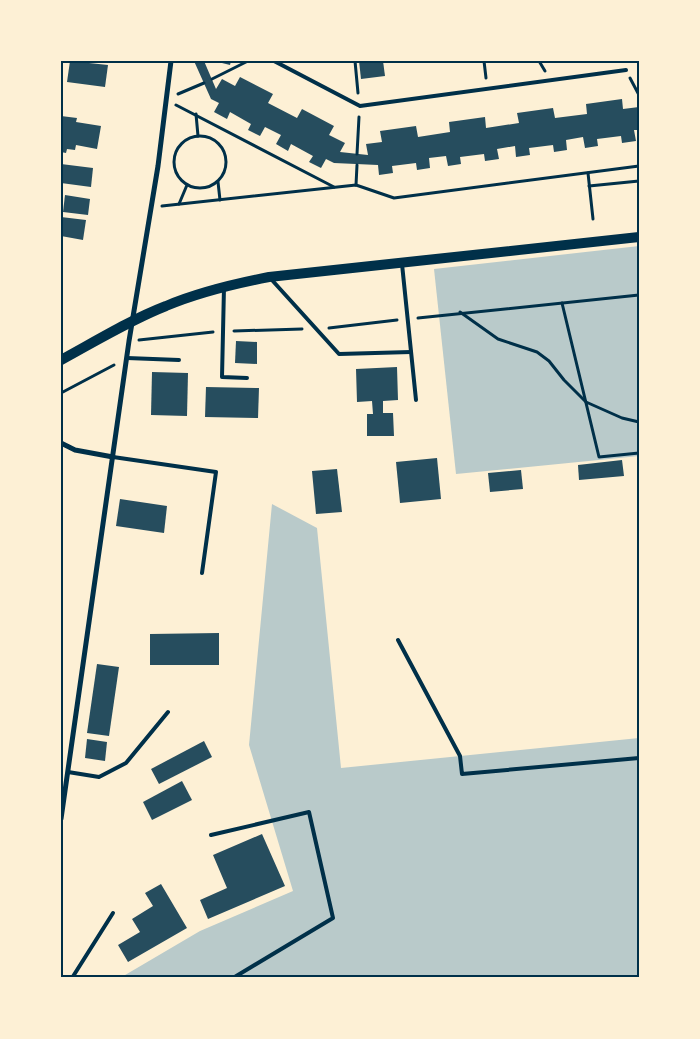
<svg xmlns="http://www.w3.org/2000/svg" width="700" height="1039" viewBox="0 0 700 1039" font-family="Montserrat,sans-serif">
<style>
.green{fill:#b9caca}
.building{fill:#264d5e}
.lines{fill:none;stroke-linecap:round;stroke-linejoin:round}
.path{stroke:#003049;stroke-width:3}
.service{stroke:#003049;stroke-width:4}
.minor{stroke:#003049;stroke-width:5}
.secondary{stroke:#003049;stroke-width:10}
.neatline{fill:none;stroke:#003049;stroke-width:2}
</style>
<rect width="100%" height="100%" fill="#fdf0d5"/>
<g class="green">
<path d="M639,246V456L456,474L434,269Z"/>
<path d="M272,504L317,528L341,768L639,738V978H120L200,931L293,891L249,745Z"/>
</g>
<g class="building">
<path d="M70,61L108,65L105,87L67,82Z"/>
<path d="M194,61H204L216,89L222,79L235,86L240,77L273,94L268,103L297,118L302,109L334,126L329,135L345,143L340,152L368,155L366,144L382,142L380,131L416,126L418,137L450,132L449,122L485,117L486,128L519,123L517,113L553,108L555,118L587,114L586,104L622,99L623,109L639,107V130H634L636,141L622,143L621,136L597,139L598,146L585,148L583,137L566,140L567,150L554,152L553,145L529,148L530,155L516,157L515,146L497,149L499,159L485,161L484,154L460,157L461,164L448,166L446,156L429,158L430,168L417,170L416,163L392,166L393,173L379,175L378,165L334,163L326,159L321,168L309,162L313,156L291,144L288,151L276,144L281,135L265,127L260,136L248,130L251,124L230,112L227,119L214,112L219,103L211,99Z"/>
<path d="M214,61H231L230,65Z"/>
<path d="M359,61H383L385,76L361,79Z"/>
<path d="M61,116L77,118L76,122L101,126L97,149L76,145L75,150L67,149L66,153L61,152Z"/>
<path d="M61,164L93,168L91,187L61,183Z"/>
<path d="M65,195L90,199L88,215L63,212Z"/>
<path d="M61,217L86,220L83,240L61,236Z"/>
<path d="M236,341L257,342V364L235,363Z"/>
<path d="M397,367L398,400L383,401V413H393L394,436H367V414H373L372,401L357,402L356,369Z"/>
<path d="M152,372L188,373L187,416L151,415Z"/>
<path d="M206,387L259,388L258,418L205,417Z"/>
<path d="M437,458L441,499L400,503L396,462Z"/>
<path d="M622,460L624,476L579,480L578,465Z"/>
<path d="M337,469L342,512L316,514L312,471Z"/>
<path d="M521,470L523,489L490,492L488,473Z"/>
<path d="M120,499L167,506L164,533L116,526Z"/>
<path d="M219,633V665H150V634Z"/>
<path d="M97,664L119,667L109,736L87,733Z"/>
<path d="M87,739L107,742L105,761L85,758Z"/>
<path d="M204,741L212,757L159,784L151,769Z"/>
<path d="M182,781L192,800L152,820L143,802Z"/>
<path d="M262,834L285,886L208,919L200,900L227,888L213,855Z"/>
<path d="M161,884L187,928L128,962L118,945L140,932L132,919L153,906L145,893Z"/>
</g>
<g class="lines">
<g class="path">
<path d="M355,61L358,93"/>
<path d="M484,61L486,78"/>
<path d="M539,61L545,71"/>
<path d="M630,78L639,95"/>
<path d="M212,79L248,61"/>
<path d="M178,94L204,83"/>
<path d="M176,105L334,187"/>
<path d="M196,114L198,136"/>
<circle cx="200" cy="162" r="26"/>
<path d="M357,154L359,117"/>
<path d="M588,173L593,219"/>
<path d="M218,182L220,200"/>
<path d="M356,185L357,165"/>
<path d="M589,186L639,181"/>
<path d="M179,204L187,185"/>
<path d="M162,206L356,185L394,198L639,166"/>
<path d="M562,303L599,457L639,453"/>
<path d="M460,312L498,339L537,352L549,361L564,380L586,402L622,418L639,422"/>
<path d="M418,318L639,295"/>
<path d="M329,328L397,320"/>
<path d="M234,331L302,329"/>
<path d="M139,340L213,332"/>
<path d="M61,393L114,365"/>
</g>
<g class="service">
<path d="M274,61L360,106L626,70"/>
<path d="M402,264L416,400"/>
<path d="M271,279L339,354L411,352"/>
<path d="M224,287L222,377L247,378"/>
<path d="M127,358L179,360"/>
<path d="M113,457L216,472L202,573"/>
<path d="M398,640L460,756L462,774L639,758"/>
<path d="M68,772L99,777L126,763L168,712"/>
<path d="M211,835L309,812L333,918L233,978"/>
<path d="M72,978L113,913"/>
</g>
<g class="minor">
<path d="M61,443L75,450L113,457"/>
<path d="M61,819L129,341L158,166L171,61"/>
</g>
<path class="secondary" d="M61,360C96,341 130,320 166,306C199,292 233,284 269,277L639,237"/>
</g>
<rect width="700" height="1039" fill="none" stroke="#fdf0d5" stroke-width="125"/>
<rect x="62" y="62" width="576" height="914" class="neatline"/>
</svg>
